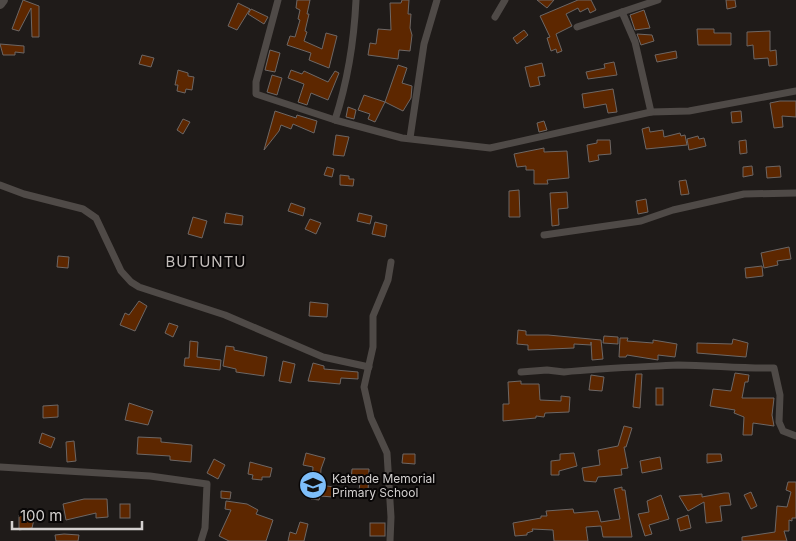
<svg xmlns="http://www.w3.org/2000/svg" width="796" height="541" viewBox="0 0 796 541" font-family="Inter,sans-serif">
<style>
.building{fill:#5d2700;stroke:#6d6765}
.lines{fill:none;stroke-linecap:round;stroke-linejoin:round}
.street{stroke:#4f4a47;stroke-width:7}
.secondary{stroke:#4f4a47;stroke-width:10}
.labels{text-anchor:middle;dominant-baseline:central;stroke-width:4;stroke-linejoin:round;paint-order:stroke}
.poi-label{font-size:12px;fill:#d4d1d0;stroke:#080606;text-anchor:start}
.quarter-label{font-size:15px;letter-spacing:1px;fill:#c3bdba;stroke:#080606}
</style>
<rect width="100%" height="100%" fill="#1f1b19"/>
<g class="building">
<path d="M23,0L39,6V37H32L31,8L19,31L12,29Z"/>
<path d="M297,0H310L307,14H309L305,31L307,32L304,41L322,49L326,33L337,36L329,68L309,60L311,53L287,45L290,36L295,37L300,20L298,19L300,10L296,8Z"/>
<path d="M402,0H409L408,14H411L410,28L412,35L410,51L399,50L398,59L368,55L370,43L376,44L378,29L391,30L390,3H401Z"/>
<path d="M537,0H554L547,8Z"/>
<path d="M578,0H591L596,10L590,13L588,8L580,12L578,8L566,14L572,26L556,34L562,51L557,53L556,49L551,51L547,38L550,37L540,16Z"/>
<path d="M726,0H735L736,7L727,9Z"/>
<path d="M238,3L250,9L237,30L228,26Z"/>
<path d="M251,9L268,17L264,24L248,14Z"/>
<path d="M644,10L650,28L635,30L630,15Z"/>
<path d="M697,29H714V33H731V45H698Z"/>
<path d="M524,30L528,35L517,44L513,38Z"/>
<path d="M770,31V51L776,50L777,65L769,66L768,58L754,59L753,45L747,46V32Z"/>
<path d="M637,34L652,35L654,41L641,45Z"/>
<path d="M0,44L24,46V53L15,52V55H3Z"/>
<path d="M270,50L280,53L275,72L265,70Z"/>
<path d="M676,51L677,58L657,62L655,55Z"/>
<path d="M142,55L154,58L151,67L139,64Z"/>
<path d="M614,62L617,75L588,79L586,72L605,68L604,64Z"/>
<path d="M542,63L545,76L538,77L540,85L530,87L525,67Z"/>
<path d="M398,65L407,68L402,83L412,86L411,98L403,111L385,102Z"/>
<path d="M178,70L188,73V76L194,77L192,90L186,89L185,93L177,91L178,85H175Z"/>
<path d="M291,70L302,74L304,71L328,82L335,71L339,73L328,100L311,93L307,105L298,102L304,84L288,78Z"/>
<path d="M272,75L282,78L277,95L267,92Z"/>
<path d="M613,89L617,112L608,113L606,104L584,108L582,94Z"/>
<path d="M364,95L385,102L375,122L368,119L370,114L358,110Z"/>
<path d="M780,101H796V117L782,116L783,127L774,128L770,103Z"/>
<path d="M348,107L356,110L354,119L346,117Z"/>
<path d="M275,111L296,118L297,115L317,121L314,133L293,124L291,129L281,125L279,131L264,150Z"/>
<path d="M741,111L742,122L732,123L731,112Z"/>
<path d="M183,119L190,122L183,134L177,130Z"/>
<path d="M544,121L547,130L539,132L537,123Z"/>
<path d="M649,127L650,132L663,130L664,137L680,133L681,136L685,135L687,145L646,149L642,129Z"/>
<path d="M336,135L349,137L344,156L333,155Z"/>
<path d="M698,136L699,139L704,138L706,146L689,150L687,139Z"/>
<path d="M597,140H610L611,154L598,155L599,160L589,162L587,145L597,143Z"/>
<path d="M746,140L747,153L740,154L739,141Z"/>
<path d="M544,148V152L567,151L569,178L547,180L548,184H534V170H526V166L517,167L514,154Z"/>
<path d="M752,166L753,175L743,177V167Z"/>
<path d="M780,166L781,177L767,178L766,167Z"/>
<path d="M327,167L334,169L332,177L324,175Z"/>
<path d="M340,175L349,176V179H354L353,186L340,185Z"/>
<path d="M686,180L689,194L681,195L679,181Z"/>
<path d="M519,190L520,217H509V191Z"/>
<path d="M567,192L568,208L558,209L559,225L552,226L550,193Z"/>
<path d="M646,199L648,212L638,214L636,201Z"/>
<path d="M291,203L305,208L303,216L288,211Z"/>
<path d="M226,213L243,216L242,225L224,223Z"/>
<path d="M359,213L372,216L370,224L357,221Z"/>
<path d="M193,217L207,221L202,238L188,234Z"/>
<path d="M310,219L321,223L316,234L305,229Z"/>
<path d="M375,222L387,225L385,237L372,234Z"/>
<path d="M789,247L791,259L777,261L778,265L764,268L761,253Z"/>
<path d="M58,256L69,257L68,268L57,267Z"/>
<path d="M762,266L763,276L746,278L745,268Z"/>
<path d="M139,301L147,306L135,331L120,325L125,313L129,315Z"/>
<path d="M310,302L328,304L327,317L309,316Z"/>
<path d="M169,323L178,326L173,337L165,333Z"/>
<path d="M518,330L526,331V335H548L601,340L603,359L592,360L591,342V345L574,344V348L528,350V345L517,344Z"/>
<path d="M604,336L618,337V344L603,343Z"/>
<path d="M620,338H628L627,341L653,343V340L677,344L675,357L658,355V360L627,355L626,357H619Z"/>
<path d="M733,339L748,343L746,357L697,353V343L732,344Z"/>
<path d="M190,341L198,342L197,357L221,360L220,370L184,366L185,358H189Z"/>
<path d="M226,346L234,347V350L267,357L264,376L236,372V369L223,366Z"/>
<path d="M283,361L295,364L291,383L279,381Z"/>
<path d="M313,363L324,366V369L358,372V379L341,378L340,384L308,381Z"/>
<path d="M735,373L749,375L748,382H745L742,398H774L772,415L774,426L753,423L752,435H743L744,417L734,413L735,410L710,406L713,389L731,391Z"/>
<path d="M636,374H642L640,408L633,407Z"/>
<path d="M591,375L604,377L602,391L589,390Z"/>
<path d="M521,381V384H539L540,400L561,401V396L570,397L569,412L545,413L544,417L536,416V418L503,421V404H509L508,382Z"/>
<rect x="656" y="388" width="7" height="17"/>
<path d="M129,403L153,411L148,425L125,420Z"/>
<path d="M58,405V417L43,418V406Z"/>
<path d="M624,426L632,428L626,447H624L628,468L621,469L622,475L598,477L596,482L584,481L582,468L600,465L598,450L618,446Z"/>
<path d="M42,433L55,438L51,448L39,443Z"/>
<path d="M138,437L161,438V442L192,445L191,462L170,460V456L137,454Z"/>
<path d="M74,441L76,461L67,462L66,442Z"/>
<path d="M306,453L325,458L321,469L320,485L334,487L333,497L320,496L319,500L311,499L313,467L303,465Z"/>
<path d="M574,453L577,466L559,471V475H551V461L560,460V454Z"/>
<path d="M403,454H415V464L402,463Z"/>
<path d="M707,454H721L722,461L707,463Z"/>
<path d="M660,457L662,469L642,473L640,461Z"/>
<path d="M214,459L225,465L218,479L207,473Z"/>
<path d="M250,462L272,468L270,477H262V480L252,479L253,475L248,474Z"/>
<path d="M352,469H369L368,492L359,491L360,482L351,481Z"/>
<path d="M788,482H796V518H792V521L789,520V531H784L787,541H742V537L775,532L777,506L787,507L791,492L786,490Z"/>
<path d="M622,487V490H625L632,537H603L601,526L586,527L588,541H554L553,530L532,529L533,531L527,533V535L515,536L513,523L541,518V516H547L546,511L573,509L574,513L598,511L601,522L620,519L614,489Z"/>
<path d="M221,491L231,492L230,499L221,498Z"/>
<path d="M751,492L757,506L751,509L744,495Z"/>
<path d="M724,493H729L731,505L720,506L722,521L706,523L704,502L688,511L679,496L702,494V497Z"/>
<path d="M661,495L669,519L649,525L652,534L645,536L638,514L649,512L647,501Z"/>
<path d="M84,499H107L108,517L96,518V513L66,520L63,504Z"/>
<path d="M226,501L247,504L258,510L256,514L273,520L266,541H229L219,536L231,510L225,509Z"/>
<rect x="120" y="504" width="10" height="14"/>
<path d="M19,515H35L32,528L19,530Z"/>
<path d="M688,515L691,528L680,531L677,519Z"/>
<path d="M300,522L308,524L304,541H288L290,532L296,534Z"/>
<rect x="370" y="523" width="15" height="13"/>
<path d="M64,534L79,535L78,541H56L55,535Z"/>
</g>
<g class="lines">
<g class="street">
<path d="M278,0L256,82V94L335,120L402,138L490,148L651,112L689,111L796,91"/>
<path d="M622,12L635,42L651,112"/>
<path d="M495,17L505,0"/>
<path d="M577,27L658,0"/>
<path d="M335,120C348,80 354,42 356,0"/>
<path d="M410,138L424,44L437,0"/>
<path d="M0,185L24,194L83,209L96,218L121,271L131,282L139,287L225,315L323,357L369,367"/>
<path d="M544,235L641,221L673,210L744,194L796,193"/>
<path d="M521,372L547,370L564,372C602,368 640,367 678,365C710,365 742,369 774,368L780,395L779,422L783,431L796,436"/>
<path d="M0,467L150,476L207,484L205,528L201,541"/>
<path d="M390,541L391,517L387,453L371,418L364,387L373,347V316L388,280L391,262"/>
</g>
<path class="secondary" d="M0,4L3,0"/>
</g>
<defs>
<g id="school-disc" transform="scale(1.4375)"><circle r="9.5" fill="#7ebef9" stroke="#080606"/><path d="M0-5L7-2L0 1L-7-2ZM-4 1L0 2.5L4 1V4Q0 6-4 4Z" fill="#111"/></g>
</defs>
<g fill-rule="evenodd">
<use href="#school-disc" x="313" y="485"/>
</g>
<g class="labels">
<g class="poi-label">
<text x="332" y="478">Katende Memorial<tspan x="332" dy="14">Primary School</tspan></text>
</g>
<g class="quarter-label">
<text x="206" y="261">BUTUNTU</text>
</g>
</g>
<path d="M12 521v8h130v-8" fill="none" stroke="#d4d1d0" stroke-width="2.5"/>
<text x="20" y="521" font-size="15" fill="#d4d1d0" stroke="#080606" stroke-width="4" paint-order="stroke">100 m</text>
</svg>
